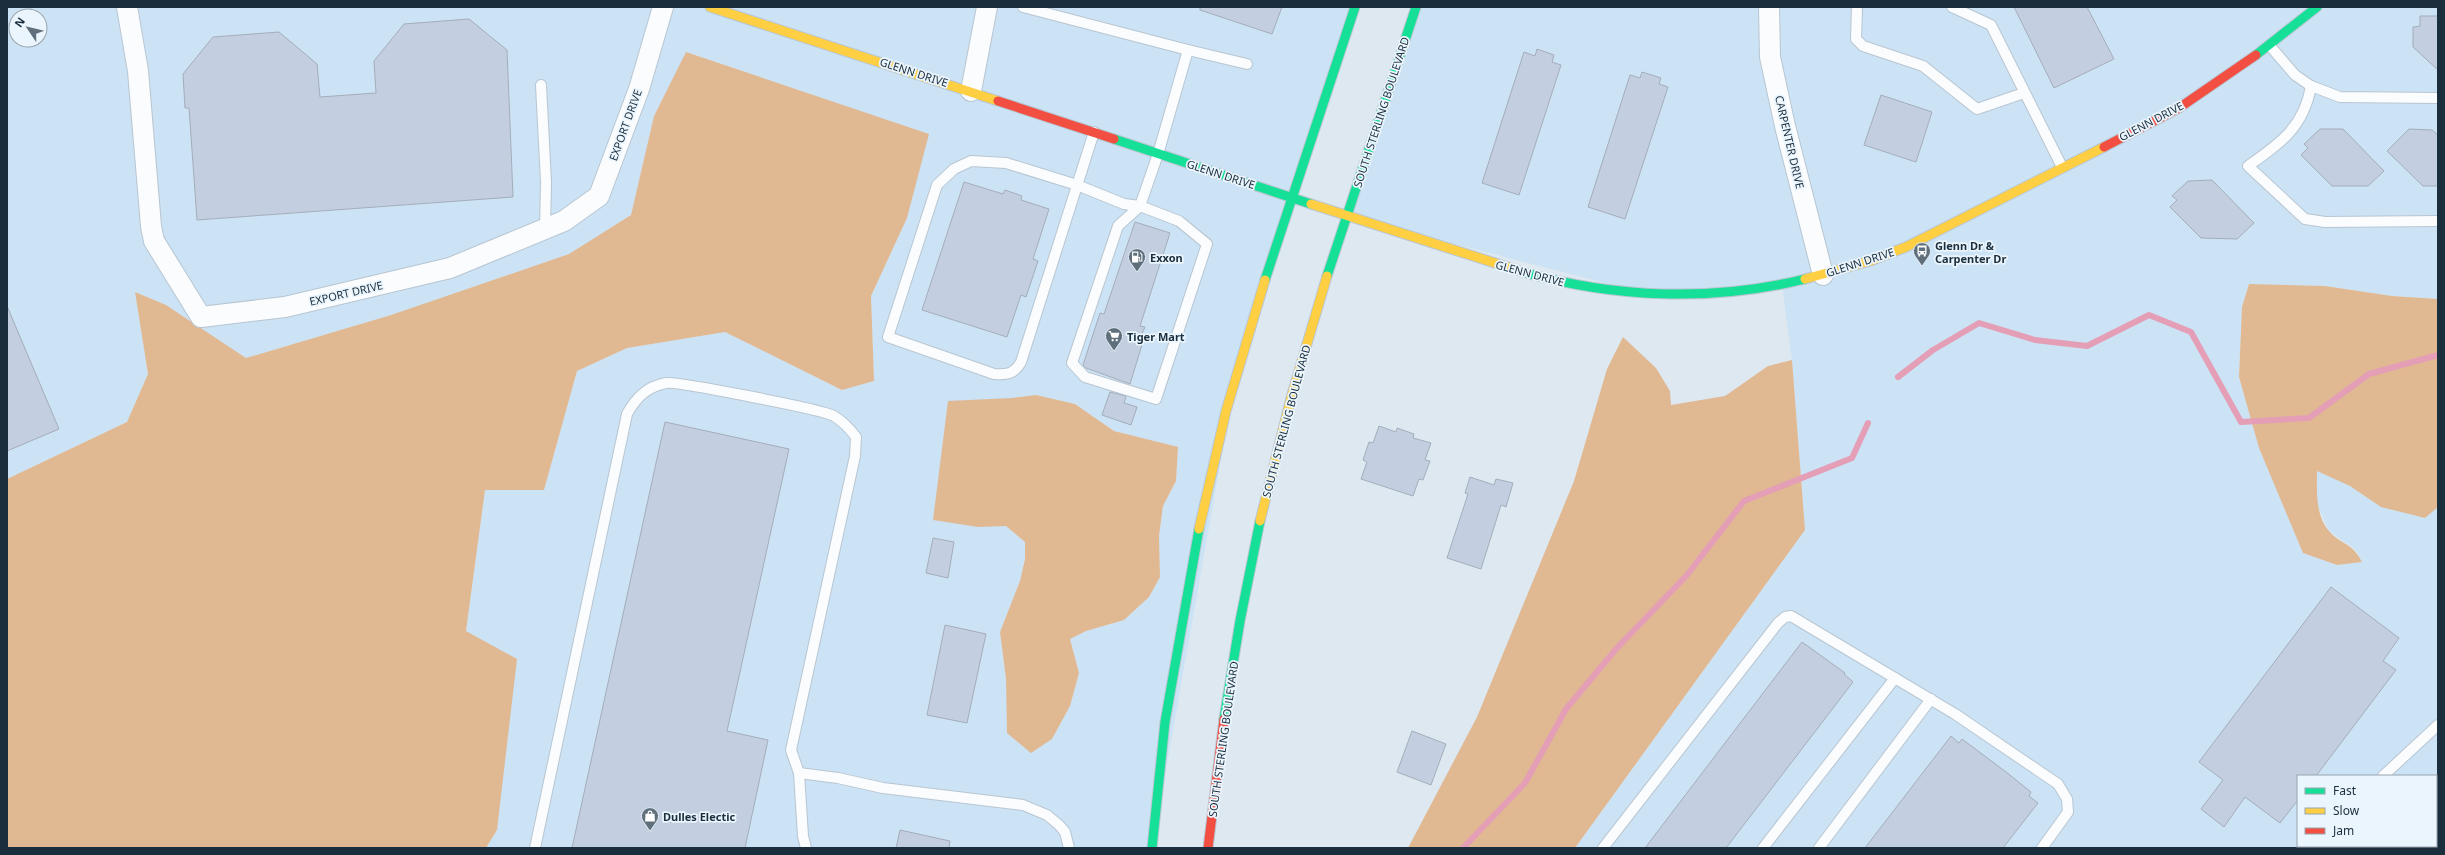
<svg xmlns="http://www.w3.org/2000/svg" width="2445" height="855" viewBox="0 0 2445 855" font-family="'Noto Sans',sans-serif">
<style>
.built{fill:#cce2f5;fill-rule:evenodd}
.forest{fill:#e0b993}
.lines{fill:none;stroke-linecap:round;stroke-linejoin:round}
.stream{stroke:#e49eb6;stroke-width:6}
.building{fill:#c3cfe0;stroke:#a4adba}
.lane-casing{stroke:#b8c6d2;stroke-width:12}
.street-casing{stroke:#b8c6d2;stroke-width:22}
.fast-casing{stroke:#b8c6d2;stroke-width:11}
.slow-casing{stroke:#b8c6d2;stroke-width:11}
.jam-casing{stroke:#b8c6d2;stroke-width:11}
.lane{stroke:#fafcfd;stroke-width:10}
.street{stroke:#fafcfd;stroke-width:20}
.fast{stroke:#16e098;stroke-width:9}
.slow{stroke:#ffcf43;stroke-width:9}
.jam{stroke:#f24e42;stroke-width:9}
.labels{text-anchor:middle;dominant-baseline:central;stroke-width:3.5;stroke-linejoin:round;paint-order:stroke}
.street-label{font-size:11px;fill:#1b2e3d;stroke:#ebf5fd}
.poi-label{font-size:11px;font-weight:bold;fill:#1b2e3d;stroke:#ebf5fd;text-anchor:start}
</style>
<rect width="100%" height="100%" fill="#dee8f1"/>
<g class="built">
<path d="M7,7H1355L1235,381L1152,848H486L497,830L466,631L485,490L544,489L577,371L627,348L725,332L842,390L874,380L871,296L907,218L776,83L687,52L654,116L631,215L569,254L391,315L246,358L166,305L135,292L148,374L127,422L7,479ZM16,16H40V40H16ZM1036,395L1075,404L1114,431L1177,448L1176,481L1163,506L1159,536L1160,577L1149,597L1124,620L1086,631L1070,639L1079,673L1070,706L1052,739L1006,679L1000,632L1020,581L1025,559V542L1006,526L1012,398Z"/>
<path d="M1416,7H2438V299L2392,296L2325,286L2249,284L2242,307L2239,377L2259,448L2303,553L2337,565L2362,562L2355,549L2329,531L2317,504V470L2425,518L2438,507V848H1575L1805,530L1792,360L1782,285L1644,293L1347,216ZM2298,776H2436V846H2298Z"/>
</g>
<g class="forest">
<path d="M686,52L929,134L907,218L871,296L874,381L842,390L725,332L627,348L577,371L544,490H485L466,631L517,659L497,830L486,848H7V479L127,422L148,374L135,292L166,305L246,358L391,315L569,254L631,215L654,116Z"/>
<path d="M2249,284L2325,286L2392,296L2438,299V507L2425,518L2381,507L2350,486L2317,471C2317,490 2315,515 2329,531C2341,545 2351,541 2362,562L2337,565L2303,553L2259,448L2239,377L2242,307Z"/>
<path d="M1623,337L1656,368L1670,391L1671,405L1725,396L1768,366L1792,360L1805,530L1575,848H1408L1477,717L1574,481L1607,369Z"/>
<path d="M1036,395L1075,404L1114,431L1178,447L1176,481L1163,506L1159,536L1160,577L1149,597L1124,620L1086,631L1070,639L1079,673L1070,706L1052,739L1031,753L1007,733L1006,679L1000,632L1020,581L1025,559V542L1006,526L978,527L933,520L948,401L1012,398Z"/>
</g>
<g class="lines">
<g class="stream">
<path d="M1898,377L1933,350L1979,323L2035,340L2087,346L2149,315L2191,332L2241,422L2309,418L2369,374L2438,355"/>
<path d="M1463,848L1525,783L1566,709L1617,648L1687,575L1744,501L1852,458L1868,423"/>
</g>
</g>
<g class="building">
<path d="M1200,7H1282L1272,34L1200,10Z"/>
<path d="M2014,7H2087L2114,59L2054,88Z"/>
<path d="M2420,16H2438V70L2413,47V27L2420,26Z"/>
<path d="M469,19L507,50L513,197L197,220L189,108H185L183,74L213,37L279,32L317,64L320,97L376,93L374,61L404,24Z"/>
<path d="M1537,49L1554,55L1552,62L1561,65L1519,195L1482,183L1524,52L1535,56Z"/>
<path d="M1642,72L1661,78L1659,84L1668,87L1625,219L1588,207L1630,75L1640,78Z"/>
<path d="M1881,95L1932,112L1916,162L1864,145Z"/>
<path d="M2320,129H2343L2384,171L2368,186H2332L2301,155L2308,148L2304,144Z"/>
<path d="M2409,129L2432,130L2438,135V186H2423L2387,151Z"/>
<path d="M2212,180L2254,223L2237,239L2201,238L2170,207L2177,200L2172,196L2188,181Z"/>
<path d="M964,182L1003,194L1005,190L1022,196L1021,200L1049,209L1033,259L1038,261L1026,297L1021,295L1007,337L922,310Z"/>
<path d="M1135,222L1170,233L1140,326L1145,327L1142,334L1145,335L1130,384L1086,368L1083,365L1100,313L1104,314Z"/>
<path d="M7,306L59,429L7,451Z"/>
<path d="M1110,392L1126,396L1124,403L1137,407L1131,425L1102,415Z"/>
<path d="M665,422L789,449L727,731L768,740L745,848H572Z"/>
<path d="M1379,426L1396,432L1397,428L1414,434L1413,438L1431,443L1425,460L1430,461L1423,480L1419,479L1413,496L1361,479L1367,462L1363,460L1369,442L1373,443Z"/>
<path d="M1470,477L1494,485L1496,479L1513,483L1506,507L1501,505L1481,569L1447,558L1468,494L1465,493Z"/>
<path d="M933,538L954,542L948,578L926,573Z"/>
<path d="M2331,587L2399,638L2383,661L2396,670L2316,776H2298V800L2280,823L2245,797L2224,827L2201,809L2223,780L2199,762Z"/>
<path d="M945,625L986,634L967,723L927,715Z"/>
<path d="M1802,642L1845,673L1844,674L1853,682L1726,848H1645Z"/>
<path d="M1412,731L1446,744L1431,785L1397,772Z"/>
<path d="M1951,736L1959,743L1962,739L2006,772L2031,792L2029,796L2038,803L2003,848H1865Z"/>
<path d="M900,830L950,841L949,848H896Z"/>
</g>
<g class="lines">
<g class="lane-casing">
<g id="lane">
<path d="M1023,7L1188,50L1158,154L1140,206L1118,226L1072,363L1085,377L1156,399L1207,244L1179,221L1140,206L1124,204L1077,185L1006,163L971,161L954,169L937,185L888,337L994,374C1007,375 1014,374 1021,362L1094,132"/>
<path d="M1857,7L1856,39L1863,46L1923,66L1977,109L2024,93"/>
<path d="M1952,7L1991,25L2062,167"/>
<path d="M2270,46L2295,75L2311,86L2340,97L2438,98"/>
<path d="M1188,50L1247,64"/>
<path d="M541,85L546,182L545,229"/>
<path d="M2311,86C2304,127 2280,144 2248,166L2305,219L2325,222L2438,221"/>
<path d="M799,773L803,836L806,848"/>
<path d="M2383,776L2438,725"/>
<path d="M535,848L627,414C636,398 646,387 666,383C676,381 825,410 834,416C842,421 850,429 856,437L855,456L791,750L799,773L838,778L883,788L1023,805L1047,815L1059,825L1065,832L1069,848"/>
<path d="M1603,848L1778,623L1785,617L1791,616L1955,714L2058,784L2067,799L2068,812L2042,848"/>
<path d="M1763,848L1895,678"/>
<path d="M1819,848L1931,699"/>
</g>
</g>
<g class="street-casing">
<g id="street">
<path d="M127,7L138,71L151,226L154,241L201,317L285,307L450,268L564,221L599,196L639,89L663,7"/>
<path d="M1769,7L1770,57L1785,126L1823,275"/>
<path d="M971,91L987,7"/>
</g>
</g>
<g class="fast-casing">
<g id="fast">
<path d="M2256,55L2317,7"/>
<path d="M1114,139L1311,204"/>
<path d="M1523,272C1615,298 1712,302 1805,279"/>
<path d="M1327,276L1416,7"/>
<path d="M1265,280L1355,7"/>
<path d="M1224,719L1240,621L1260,521"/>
<path d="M1152,848L1165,722L1199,529"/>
</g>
</g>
<g class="slow-casing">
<g id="slow">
<path d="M710,7L998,101"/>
<path d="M1311,204L1523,272"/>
<path d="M1805,279L1870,261L1906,247L2104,147"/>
<path d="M1260,521L1291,398L1327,276"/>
<path d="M1199,529L1226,411L1265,280"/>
</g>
</g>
<g class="jam-casing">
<g id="jam">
<path d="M998,101L1114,139"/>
<path d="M2104,147L2179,108L2256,55"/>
<path d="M1208,848L1224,719"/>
</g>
</g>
<use href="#lane" class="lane"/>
<use href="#street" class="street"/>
<use href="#fast" class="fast"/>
<use href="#slow" class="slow"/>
<use href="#jam" class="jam"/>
</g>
<defs>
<g id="bus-pin" transform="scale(0.9)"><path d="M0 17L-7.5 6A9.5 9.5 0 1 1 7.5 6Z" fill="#5f6f7c" stroke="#ebf5fd"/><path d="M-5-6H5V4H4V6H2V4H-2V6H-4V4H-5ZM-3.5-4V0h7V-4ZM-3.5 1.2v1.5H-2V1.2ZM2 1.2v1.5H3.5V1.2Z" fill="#fff"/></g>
<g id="fuel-pin" transform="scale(0.9)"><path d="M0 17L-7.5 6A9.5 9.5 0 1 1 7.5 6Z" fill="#5f6f7c" stroke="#ebf5fd"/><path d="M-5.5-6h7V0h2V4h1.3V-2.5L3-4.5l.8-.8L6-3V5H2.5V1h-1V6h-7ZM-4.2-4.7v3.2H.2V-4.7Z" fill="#fff"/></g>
<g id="supermarket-pin" transform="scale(0.9)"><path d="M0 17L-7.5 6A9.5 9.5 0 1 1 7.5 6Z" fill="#5f6f7c" stroke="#ebf5fd"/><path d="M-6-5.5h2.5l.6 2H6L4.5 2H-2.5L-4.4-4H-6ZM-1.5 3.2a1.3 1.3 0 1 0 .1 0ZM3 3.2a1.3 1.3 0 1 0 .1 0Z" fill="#fff"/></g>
<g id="shop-pin" transform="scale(0.9)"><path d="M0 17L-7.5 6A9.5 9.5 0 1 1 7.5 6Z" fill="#5f6f7c" stroke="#ebf5fd"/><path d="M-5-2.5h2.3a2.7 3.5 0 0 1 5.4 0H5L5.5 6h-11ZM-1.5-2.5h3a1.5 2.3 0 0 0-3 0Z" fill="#fff"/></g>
</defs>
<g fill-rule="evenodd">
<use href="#bus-pin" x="1922" y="251"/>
<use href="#fuel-pin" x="1137" y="257"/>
<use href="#supermarket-pin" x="1114" y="336"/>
<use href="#shop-pin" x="650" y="816"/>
</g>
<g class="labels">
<g class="street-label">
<text transform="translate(914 72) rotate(18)">GLENN DRIVE</text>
<text transform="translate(1381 112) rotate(-72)">SOUTH STERLING BOULEVARD</text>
<text transform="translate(2151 121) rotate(-28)">GLENN DRIVE</text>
<text transform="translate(625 125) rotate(-70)">EXPORT DRIVE</text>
<text transform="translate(1790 142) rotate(77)">CARPENTER DRIVE</text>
<text transform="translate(1221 174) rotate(18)">GLENN DRIVE</text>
<text transform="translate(1860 262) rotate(-18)">GLENN DRIVE</text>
<text transform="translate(1530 273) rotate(15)">GLENN DRIVE</text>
<text transform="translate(346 293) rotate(-13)">EXPORT DRIVE</text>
<text transform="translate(1286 421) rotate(-75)">SOUTH STERLING BOULEVARD</text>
<text transform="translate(1223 739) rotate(-82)">SOUTH STERLING BOULEVARD</text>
</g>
<g class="poi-label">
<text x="1935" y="245">Glenn Dr &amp;<tspan x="1935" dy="13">Carpenter Dr</tspan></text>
<text x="1150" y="257">Exxon</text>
<text x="1127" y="336">Tiger Mart</text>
<text x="663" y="816">Dulles Electic</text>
</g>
</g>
<rect width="2445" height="855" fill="none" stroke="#1b2e3d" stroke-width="16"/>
<rect x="2297" y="775" width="140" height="72" fill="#ebf5fd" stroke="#98a5b0"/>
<rect x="2305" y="788" width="20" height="6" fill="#16e098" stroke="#98a5b0"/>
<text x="2333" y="795" font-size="12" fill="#1b2e3d">Fast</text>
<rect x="2305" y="808" width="20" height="6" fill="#ffcf43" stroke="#98a5b0"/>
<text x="2333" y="815" font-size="12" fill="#1b2e3d">Slow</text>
<rect x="2305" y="828" width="20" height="6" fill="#f24e42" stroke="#98a5b0"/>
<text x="2333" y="835" font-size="12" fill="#1b2e3d">Jam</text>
<g transform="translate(28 28) rotate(305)"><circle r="19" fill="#ebf5fd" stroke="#98a5b0"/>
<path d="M0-3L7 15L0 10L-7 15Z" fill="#5f6f7c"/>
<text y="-6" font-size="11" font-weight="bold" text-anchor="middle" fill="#1b2e3d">N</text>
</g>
</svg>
